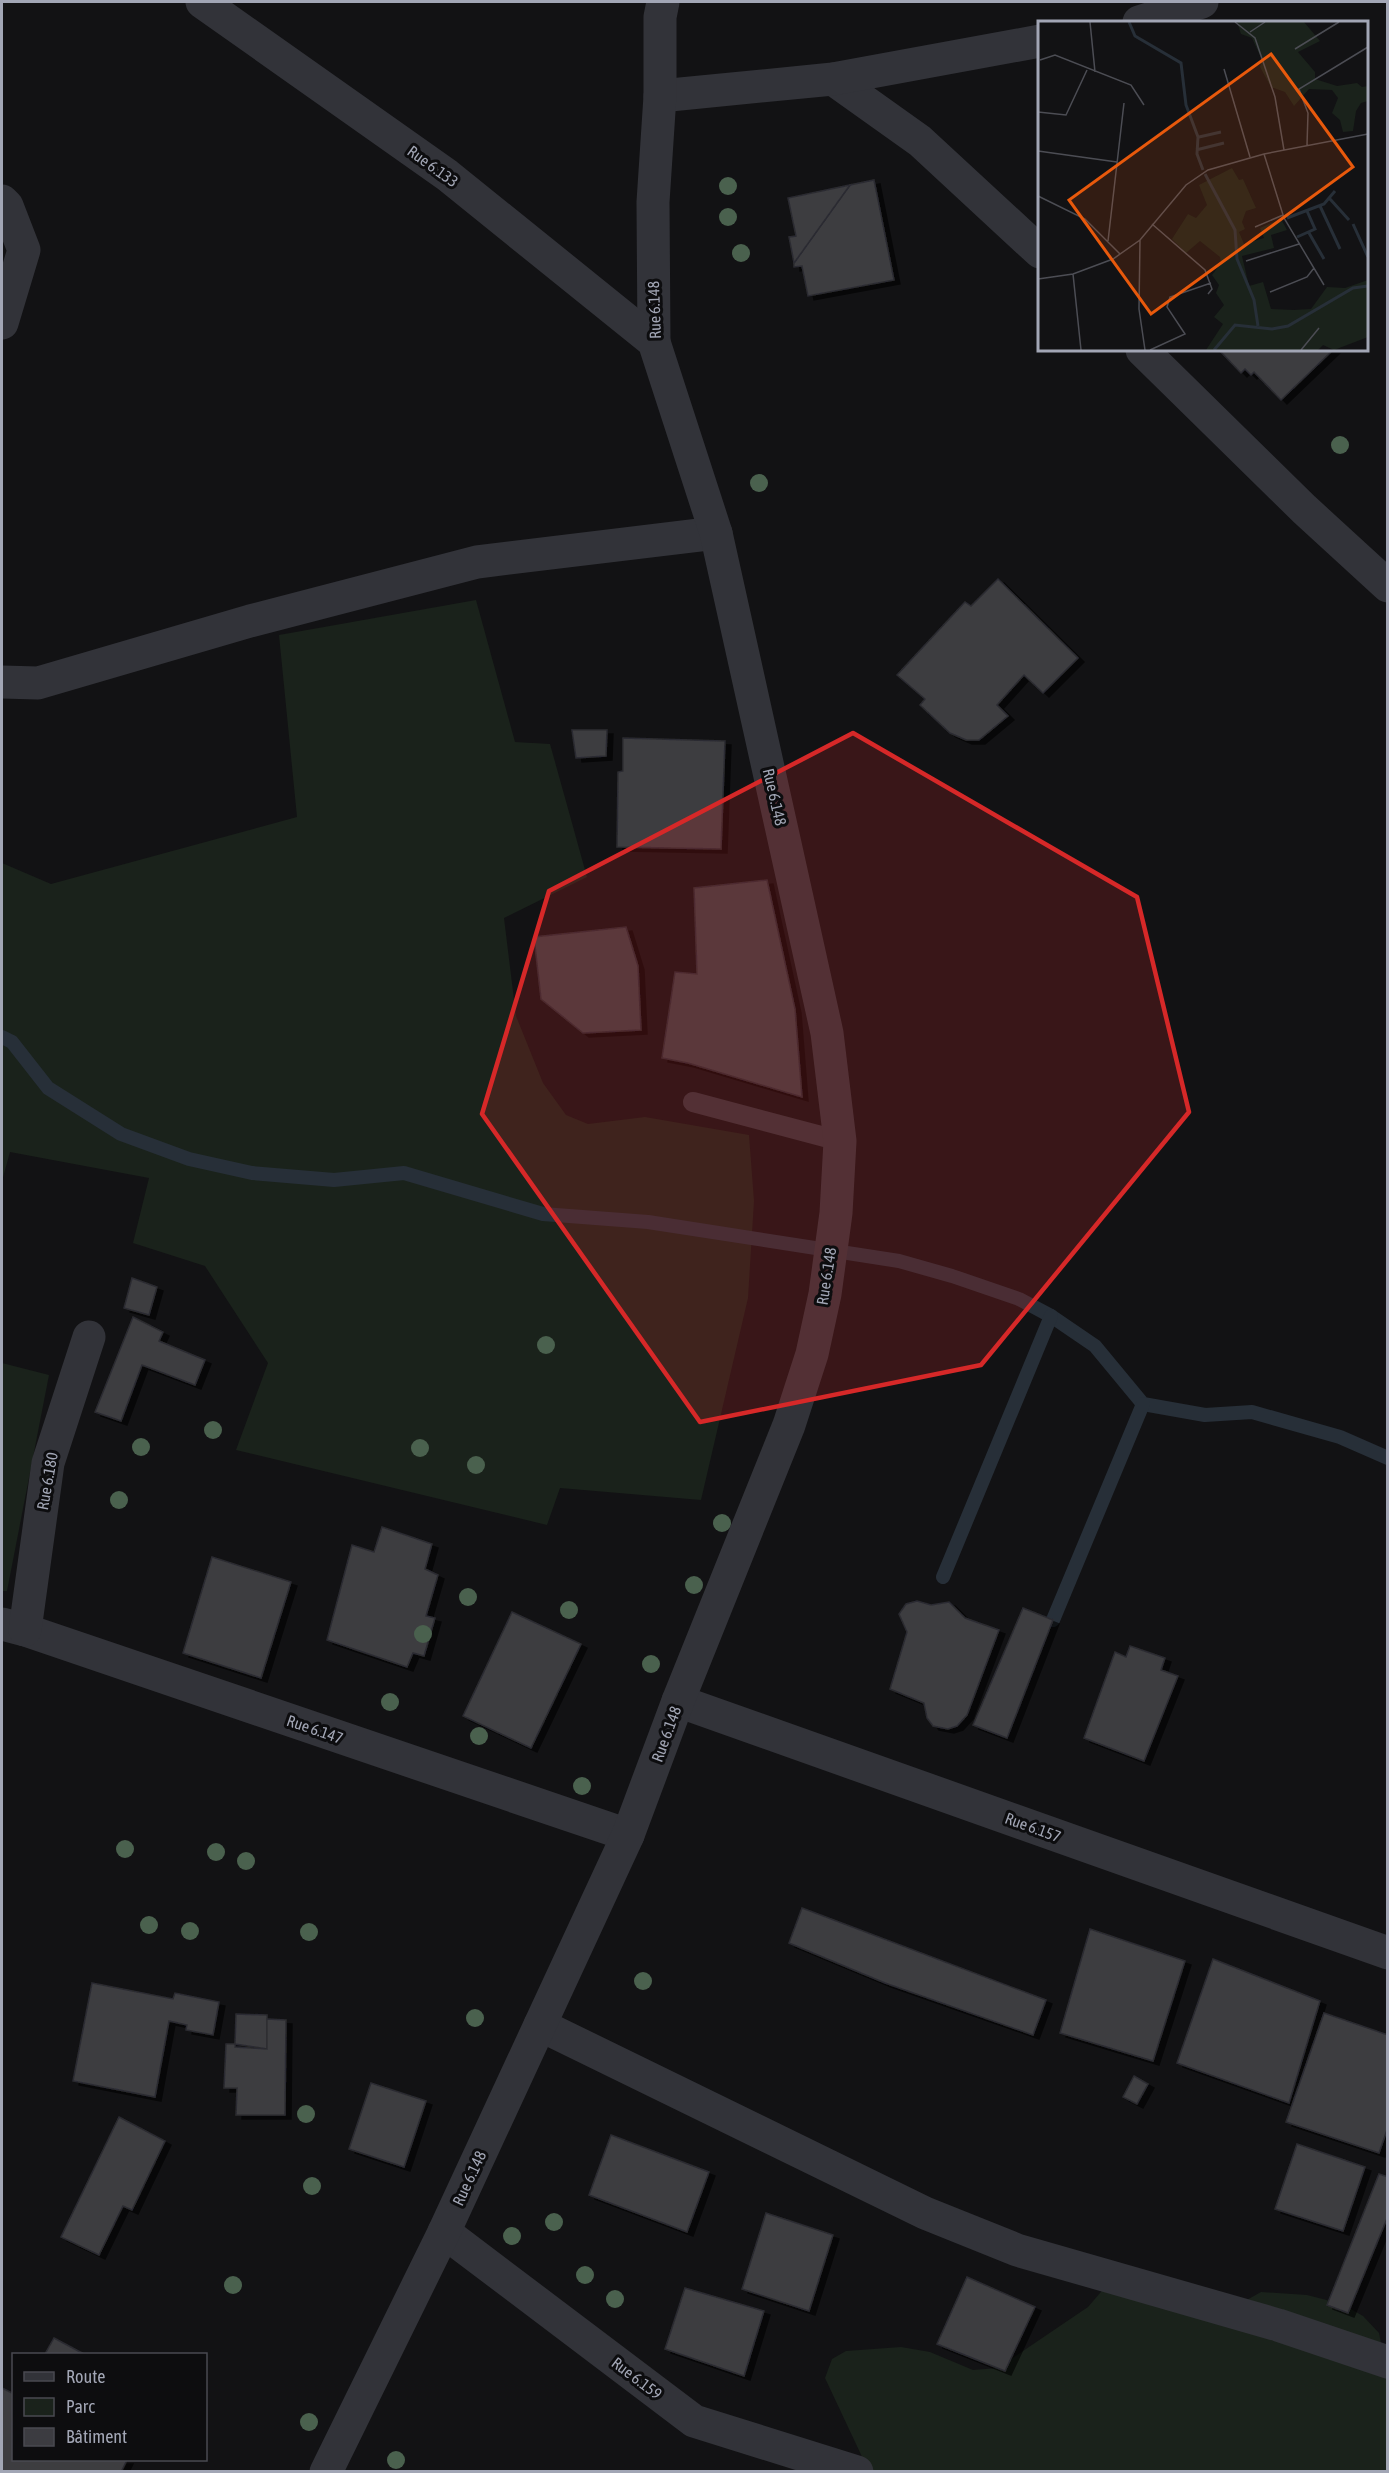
<svg xmlns="http://www.w3.org/2000/svg" width="1389" height="2473" viewBox="0 0 1389 2473" font-family="'Asap Condensed',sans-serif">
<style>
.green{fill:#1a221b}
.lines{fill:none;stroke-linecap:round;stroke-linejoin:round}
.stream{stroke:#272f38;stroke-width:14}
.building{fill:#3c3c41;stroke:#2c2c30;stroke-width:1.5;filter:url(#shadow)}
.service{stroke:#323339;stroke-width:20}
.minor{stroke:#323339;stroke-width:33}
.tertiary{stroke:#323339;stroke-width:33}
.tree{fill:#4a614e}
.marked{fill:#d62828;fill-opacity:0.2;stroke:#d62828;stroke-width:4.5;stroke-linejoin:round}
.labels{text-anchor:middle;dominant-baseline:central;stroke-width:6;stroke-linejoin:round;paint-order:stroke}
.street-label{font-size:16px;fill:#a2a6b5;stroke:#0d0d0f}
.inset-river{fill:none;stroke:#272f38;stroke-width:3}
.inset-road{fill:none;stroke:#4c4d54;stroke-width:1.5}
.view{fill:#e8590c;fill-opacity:0.15;stroke:#e8590c;stroke-width:3}
.inset-edge{fill:none;stroke:#a2a6b5;stroke-width:3}
</style>
<defs>
<filter id="shadow"><feDropShadow dx="6" dy="4" stdDeviation="0" flood-color="#0009"/></filter>
</defs>
<rect width="100%" height="100%" fill="#121214"/>
<g class="green">
<path d="M476,600L515,742L550,744L587,877L504,918L516,1016L543,1083L566,1115L588,1124L645,1117L749,1135L754,1201L748,1298L701,1500L560,1488L547,1525L236,1450L268,1363L205,1266L133,1243L149,1178L10,1152L2,1181V863L51,884L297,817L279,635Z"/>
<path d="M2,1363L49,1375L7,1591H2Z"/>
<path d="M1106,2286L1229,2310L1261,2292L1307,2295L1342,2304L1363,2316L1379,2333L1385,2363L1387,2366V2471H866L864,2461L825,2378L832,2359L846,2351L901,2347L930,2352L973,2370L998,2368L1088,2307Z"/>
</g>
<g class="lines">
<g class="stream">
<path d="M2,1037L12,1042L48,1088L121,1134L189,1159L252,1173L334,1180L404,1173L543,1214L648,1222L899,1261L952,1276L1019,1299L1051,1316L1095,1346L1143,1404L1205,1415L1252,1412L1340,1437L1388,1458"/>
<path d="M943,1577L1051,1316"/>
<path d="M1053,1620L1143,1404"/>
</g>
</g>
<g class="building">
<path d="M874,180L894,280L808,296L802,266L794,267V263L850,185Z"/>
<path d="M850,185L794,263L789,237L796,236L788,198Z"/>
<path d="M1219,350H1333L1281,400L1254,372L1251,375L1245,369L1241,373Z"/>
<path d="M998,579L1078,658L1043,693L1024,675L997,705L1008,716L979,740H966L950,733L920,705L925,699L897,675L965,602L971,606Z"/>
<path d="M572,730H607L606,756L576,758Z"/>
<path d="M623,738L725,741L721,849L617,847L618,772L623,771Z"/>
<path d="M767,880L795,1009L802,1097L688,1063L662,1058L675,972L697,974L694,888Z"/>
<path d="M626,927L638,966L641,1030L583,1033L541,999L534,937Z"/>
<path d="M132,1278L157,1287L149,1315L124,1308Z"/>
<path d="M133,1317L163,1332L159,1341L205,1360L195,1385L142,1365L121,1421L95,1412Z"/>
<path d="M382,1527L432,1544L425,1569L438,1575L426,1616L435,1618L424,1656L413,1653L407,1667L327,1640L352,1545L374,1552Z"/>
<path d="M212,1557L291,1582L261,1678L183,1653Z"/>
<path d="M917,1601L931,1605L949,1602L965,1618L999,1630L967,1715L957,1726L948,1729L933,1726L927,1718L924,1703L890,1689L907,1632L899,1614L906,1604Z"/>
<path d="M1023,1608L1053,1620L1007,1738L973,1725Z"/>
<path d="M512,1612L581,1644L531,1748L463,1716Z"/>
<path d="M1130,1646L1165,1658L1161,1670L1178,1676L1144,1761L1084,1738L1115,1652L1126,1657Z"/>
<path d="M802,1908L1046,2000L1033,2035L885,1983L789,1943Z"/>
<path d="M1090,1929L1185,1961L1153,2061L1060,2033Z"/>
<path d="M1213,1959L1320,2001L1289,2103L1177,2063Z"/>
<path d="M92,1983L173,1999L175,1993L219,2002L213,2035L186,2030L187,2025L169,2021L155,2097L73,2081Z"/>
<path d="M1324,2013L1388,2035V2127L1379,2153L1286,2122Z"/>
<path d="M236,2014L267,2015V2049L235,2044Z"/>
<path d="M267,2019L286,2020L285,2115H236L237,2088H224L226,2044H235V2047L267,2049Z"/>
<path d="M1134,2076L1148,2084L1137,2104L1123,2097Z"/>
<path d="M371,2083L426,2101L404,2167L349,2149Z"/>
<path d="M119,2117L165,2141L132,2210L123,2206L99,2255L61,2237Z"/>
<path d="M611,2135L709,2172L687,2232L589,2195Z"/>
<path d="M1297,2144L1365,2167L1343,2231L1275,2209Z"/>
<path d="M1379,2174L1388,2177V2216L1348,2313L1327,2305Z"/>
<path d="M766,2213L833,2235L809,2311L742,2289Z"/>
<path d="M967,2277L1035,2307L1005,2371L937,2344Z"/>
<path d="M685,2288L764,2311L744,2376L665,2349Z"/>
<path d="M54,2338L84,2354H45Z"/>
<path d="M2,2388L14,2394V2460H127L121,2472H2Z"/>
</g>
<g class="lines">
<path class="service" d="M693,1102L840,1141"/>
<g class="minor">
<path d="M1139,22L1202,2"/>
<path d="M833,79L920,141L1040,252"/>
<path d="M660,96L833,79L1040,41"/>
<path d="M2,201L7,206L24,250L2,323"/>
<path d="M654,342L653,202L660,96V17L663,2"/>
<path d="M1142,350L1304,509L1388,586"/>
<path d="M2,682L38,683L250,621L477,562L716,533"/>
<path d="M2,1624L25,1630L628,1835"/>
<path d="M25,1630L48,1463L89,1337"/>
<path d="M678,1701L1388,1953"/>
<path d="M540,2025L925,2213L1017,2250L1278,2325L1388,2362"/>
<path d="M444,2232L694,2421L857,2472"/>
</g>
<path class="tertiary" d="M202,2L447,175L654,342L716,533L827,1033L840,1141L836,1213L825,1294L812,1354L789,1425L678,1701L628,1835L444,2232L326,2472"/>
</g>
<g class="tree">
<circle cx="728" cy="186" r="9"/>
<circle cx="728" cy="217" r="9"/>
<circle cx="741" cy="253" r="9"/>
<circle cx="1340" cy="445" r="9"/>
<circle cx="759" cy="483" r="9"/>
<circle cx="546" cy="1345" r="9"/>
<circle cx="213" cy="1430" r="9"/>
<circle cx="141" cy="1447" r="9"/>
<circle cx="420" cy="1448" r="9"/>
<circle cx="476" cy="1465" r="9"/>
<circle cx="119" cy="1500" r="9"/>
<circle cx="722" cy="1523" r="9"/>
<circle cx="694" cy="1585" r="9"/>
<circle cx="468" cy="1597" r="9"/>
<circle cx="569" cy="1610" r="9"/>
<circle cx="423" cy="1634" r="9"/>
<circle cx="651" cy="1664" r="9"/>
<circle cx="390" cy="1702" r="9"/>
<circle cx="479" cy="1736" r="9"/>
<circle cx="582" cy="1786" r="9"/>
<circle cx="125" cy="1849" r="9"/>
<circle cx="216" cy="1852" r="9"/>
<circle cx="246" cy="1861" r="9"/>
<circle cx="149" cy="1925" r="9"/>
<circle cx="190" cy="1931" r="9"/>
<circle cx="309" cy="1932" r="9"/>
<circle cx="643" cy="1981" r="9"/>
<circle cx="475" cy="2018" r="9"/>
<circle cx="306" cy="2114" r="9"/>
<circle cx="312" cy="2186" r="9"/>
<circle cx="554" cy="2222" r="9"/>
<circle cx="512" cy="2236" r="9"/>
<circle cx="585" cy="2275" r="9"/>
<circle cx="233" cy="2285" r="9"/>
<circle cx="615" cy="2299" r="9"/>
<circle cx="309" cy="2422" r="9"/>
<circle cx="396" cy="2460" r="9"/>
</g>
<path class="marked" d="M853,733L1137,897L1189,1112L981,1365L700,1422L482,1114L549,891Z"/>
<g class="labels">
<g class="street-label">
<text transform="translate(433 166) rotate(36)">Rue 6.133</text>
<text transform="translate(654 310) rotate(-92)">Rue 6.148</text>
<text transform="translate(775 797) rotate(77)">Rue 6.148</text>
<text transform="translate(826 1276) rotate(-81)">Rue 6.148</text>
<text transform="translate(47 1481) rotate(-80)">Rue 6.180</text>
<text transform="translate(315 1729) rotate(19)">Rue 6.147</text>
<text transform="translate(666 1734) rotate(-70)">Rue 6.148</text>
<text transform="translate(1033 1827) rotate(20)">Rue 6.157</text>
<text transform="translate(469 2178) rotate(-65)">Rue 6.148</text>
<text transform="translate(637 2378) rotate(37)">Rue 6.159</text>
</g>
</g>
<g transform="translate(1038 21)">
<rect width="330" height="330" fill="#121214"/>
<path d="M199,1H266L282,20L260,31L277,51V58L299,65L319,62L324,66L330,65V80L323,82L318,90L315,110L305,111L302,99L294,92L300,77L294,69L271,68L256,85L247,71L233,66L222,46L224,39L214,17L203,13ZM194,147L201,159L205,158L218,187L208,190L204,201L207,208L201,211L206,223L226,217L222,207L243,198L249,209L233,214L236,227L204,235L211,265L225,261L233,288L256,289L273,288L289,266L307,267L330,259V316L296,329L285,324L280,329H168L185,303L176,296L186,284L178,272L181,264L174,254L183,242L182,236L162,220L148,232L134,218L150,193L158,197L169,184L161,164Z" fill="#1a221b"/>
<path class="inset-river" d="M91,1L97,15L143,42L148,84L160,116L159,133L165,149M161,116L183,111M158,129L186,122M167,153L197,209L199,238L216,279L220,305M292,178L311,199M282,185L302,228M249,197L286,183L297,170M315,203L330,236M271,212L286,238M259,216L277,208L269,190M176,329L197,304L234,308L250,305L315,267L330,265"/>
<path class="inset-road" d="M52,1L57,51M197,1L217,17L237,76L246,129M212,11L227,1M257,28L301,1M2,39L17,34L93,64L106,84M186,48L212,136M0,70V36M0,91L28,94L49,49M269,124L270,92L261,68L330,26M0,130L79,141M226,133L246,197L286,264M0,175L47,198L82,233M114,203L167,249L174,268L170,273M217,206L245,194M102,219L101,288L107,329M70,220L86,82M208,240L261,223M35,253L43,329M0,258L35,253L75,238L102,219L148,164L170,149L226,133L330,113M232,271L269,256L276,247M112,329L147,313L129,286L132,276L173,262M263,329L281,307"/>
<path class="view" d="M233,33L315,146L113,293L31,179Z"/>
<rect width="330" height="330" class="inset-edge"/>
</g>
<rect width="1389" height="2473" fill="none" stroke="#a2a6b5" stroke-width="6"/>
<rect x="12" y="2353" width="195" height="108" fill="#0d0d0f" stroke="#494a51" stroke-width="1.5"/>
<rect x="24" y="2372" width="30" height="9" fill="#323339" stroke="#494a51" stroke-width="1.5"/>
<text x="66" y="2383" font-size="18" fill="#a2a6b5">Route</text>
<rect x="24" y="2398" width="30" height="18" fill="#1a221b" stroke="#494a51" stroke-width="1.5"/>
<text x="66" y="2413" font-size="18" fill="#a2a6b5">Parc</text>
<rect x="24" y="2428" width="30" height="18" fill="#3c3c41" stroke="#494a51" stroke-width="1.5"/>
<text x="66" y="2443" font-size="18" fill="#a2a6b5">Bâtiment</text>
</svg>
